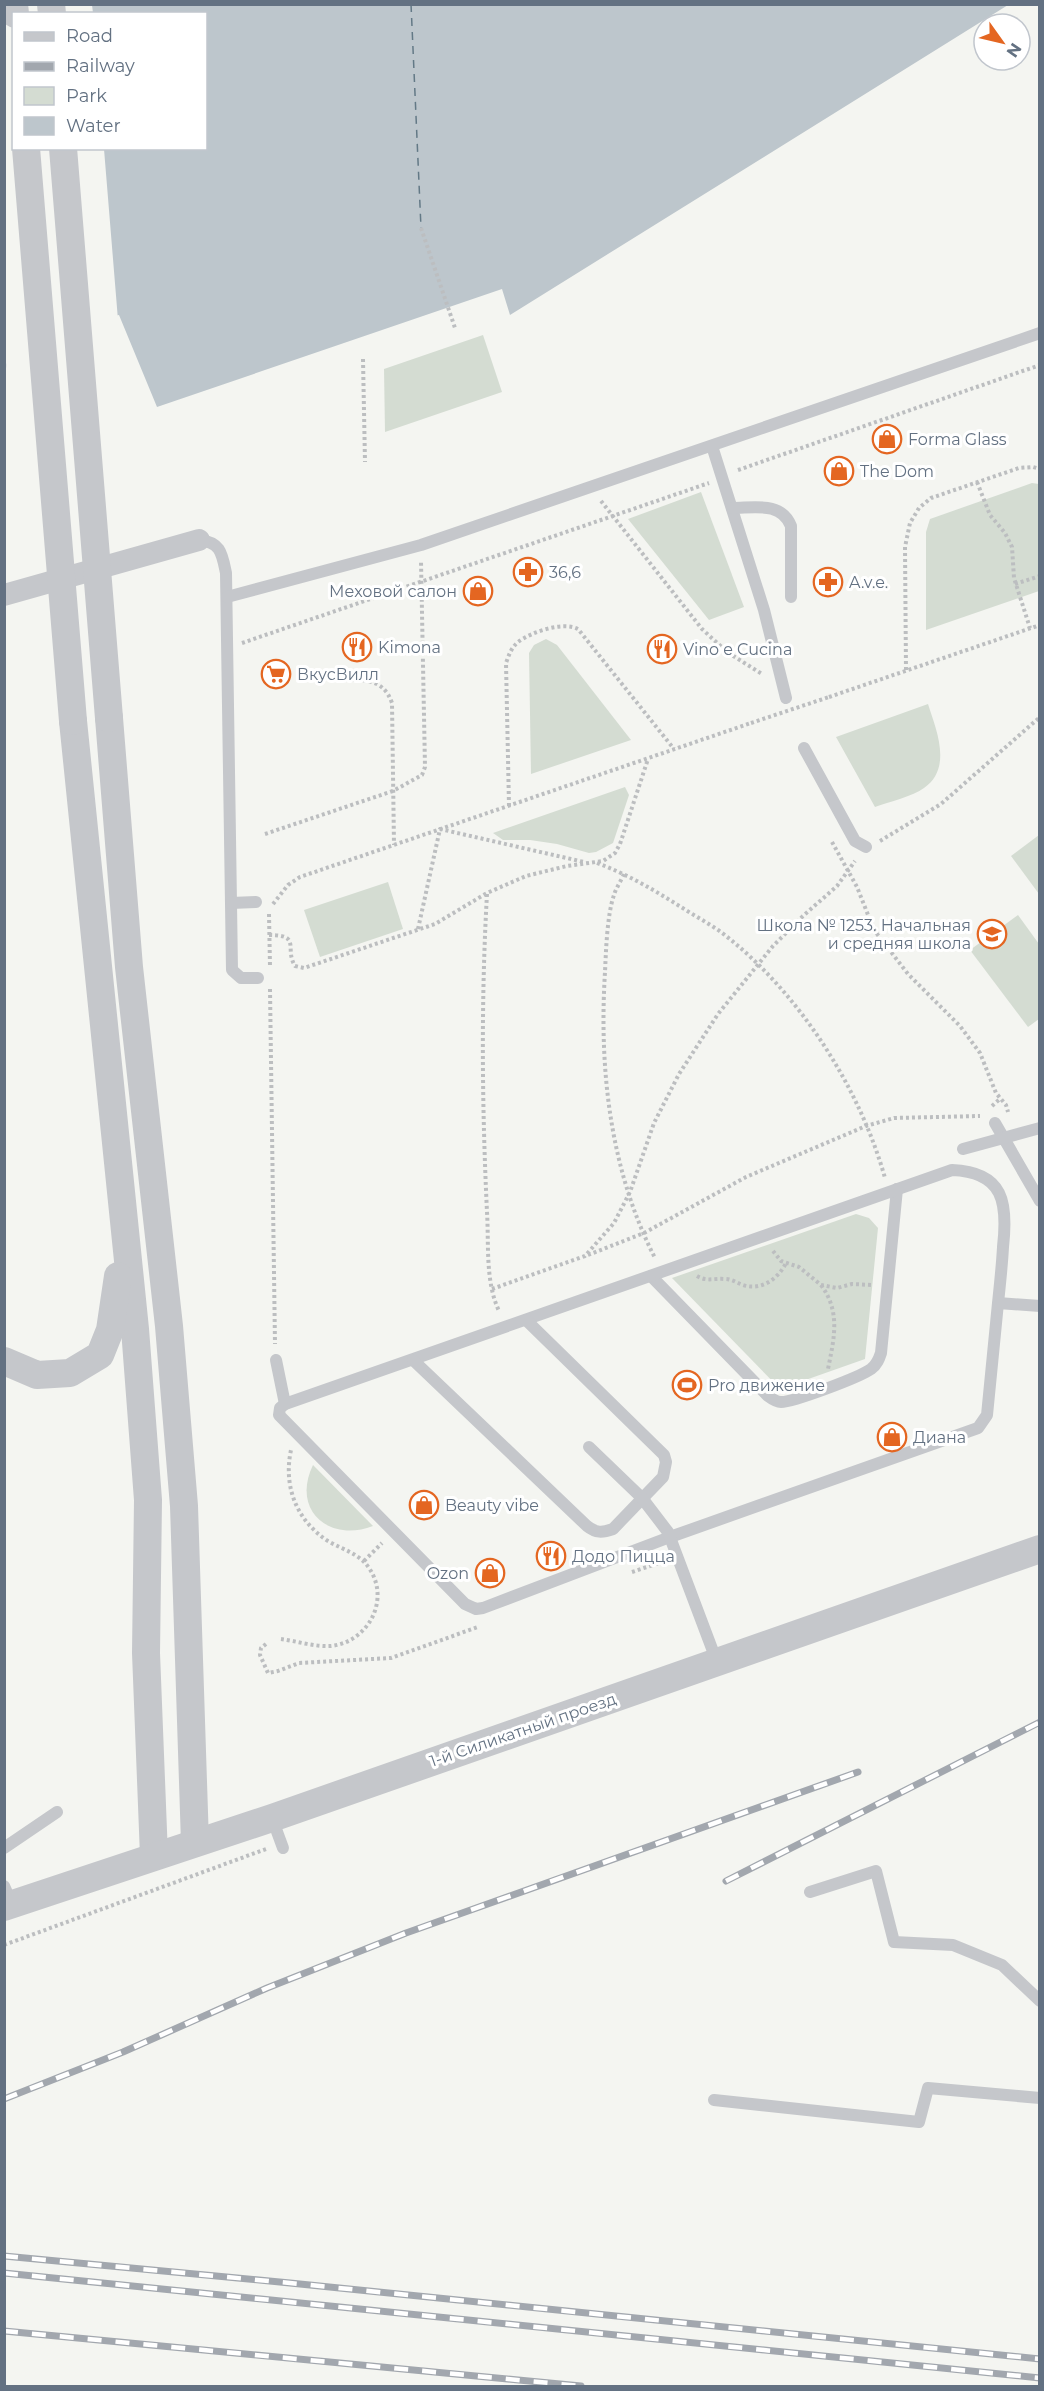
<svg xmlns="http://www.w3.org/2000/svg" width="1044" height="2391" viewBox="0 0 1044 2391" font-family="Montserrat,sans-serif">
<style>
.green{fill:#d4dcd2}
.water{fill:#bdc6cc;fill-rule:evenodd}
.pier{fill:#f4f5f1}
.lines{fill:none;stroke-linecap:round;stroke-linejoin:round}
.ferry{stroke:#637986;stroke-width:1.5;stroke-dasharray:8 6;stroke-linecap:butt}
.path{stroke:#bcbec0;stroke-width:4;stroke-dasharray:3 3;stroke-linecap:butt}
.service{stroke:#c5c7cb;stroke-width:12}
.minor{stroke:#c5c7cb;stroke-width:22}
.tertiary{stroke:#c5c7cb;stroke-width:28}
.rail-casing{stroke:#a2a7ae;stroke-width:7}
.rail{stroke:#fff;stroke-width:4.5;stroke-dasharray:14;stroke-linecap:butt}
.path-bridge{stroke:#bcbec0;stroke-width:4;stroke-dasharray:3 3;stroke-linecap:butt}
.tertiary-bridge{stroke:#c5c7cb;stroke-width:28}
.labels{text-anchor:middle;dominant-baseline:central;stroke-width:6;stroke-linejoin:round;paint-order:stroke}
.poi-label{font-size:16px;fill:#637182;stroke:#fff;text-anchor:start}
.street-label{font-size:16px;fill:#637182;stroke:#fff}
</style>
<rect width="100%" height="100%" fill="#f4f5f1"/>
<g class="green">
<path d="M483,335L502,392L385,432L384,369Z"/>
<path d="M1032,483L1039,484V591L926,630V532L930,519Z"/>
<path d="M701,492L744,607L709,620L628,519Z"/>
<path d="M546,639L557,645L631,740L531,774L529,653L534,645Z"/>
<path d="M928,704C936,729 953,768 924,788C913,796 889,802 875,807L836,737Z"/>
<path d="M625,787L629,795L613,843L596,852L589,853L557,844L530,840H503L493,833Z"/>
<path d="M1039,835V894L1011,856Z"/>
<path d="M388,882L403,929L320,957L304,910Z"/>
<path d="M1018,915L1039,944V1019L1028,1027L970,950Z"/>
<path d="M856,1214L869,1218L878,1228L865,1359L780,1389L672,1278Z"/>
<path d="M313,1465L373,1526C329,1543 291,1510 313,1465Z"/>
</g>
<path class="water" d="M5,5H1008L510,315L502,289L157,407L119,315L14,337L5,372ZM14,14H206V148H14Z"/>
<path class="pier" d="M5,5H92L93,13L14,14V148L104,149L118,320L17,340L7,374L4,340Z"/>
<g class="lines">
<path class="ferry" d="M411,4L421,228"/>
<g class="path">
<path d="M421,228L455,328"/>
<path d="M363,359L365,462"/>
<path d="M738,470L1040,365"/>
<path d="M977,482L990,515L1005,533L1012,547L1014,578L1030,628"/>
<path d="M601,501L702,629L727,652L762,674"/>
<path d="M1015,584L1040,576"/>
<path d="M242,643L709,483"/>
<path d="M906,670L905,547L910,523L919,508L931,498L1019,468L1033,467L1040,469"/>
<path d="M339,680C362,680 383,677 392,703L394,845"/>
<path d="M829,697L1040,625"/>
<path d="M509,806L506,663C509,655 511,648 518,642C531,632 563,621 578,629L674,749"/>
<path d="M265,834L393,791L422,775L425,767L421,561"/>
<path d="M880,841L941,804L1040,717"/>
<path d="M832,842L857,887L874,930L908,974L960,1026L980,1053L996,1093L1006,1105L1008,1112"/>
<path d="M597,863C627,874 654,890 681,907C698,918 716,927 731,940C802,998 860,1089 885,1178"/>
<path d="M624,874C621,881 616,888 614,895C607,915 606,951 605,972C599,1069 610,1170 655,1258"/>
<path d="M487,894C481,1000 482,1107 487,1212C489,1245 485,1281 499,1311"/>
<path d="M273,904L288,885L300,877L751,723"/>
<path d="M269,914L270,966"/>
<path d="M418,929L440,829L584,862"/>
<path d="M269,935C302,935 284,948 295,966L304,968L435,924L487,893L526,876L567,866L603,861L615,853L620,844L648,759"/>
<path d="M270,989L275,1344"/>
<path d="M992,1106L1001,1098"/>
<path d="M773,1251L781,1261L799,1267L821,1285L837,1288L852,1284L872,1285"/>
<path d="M588,1255L644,1233L746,1177L866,1126L894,1118L980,1116"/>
<path d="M697,1276C707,1282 714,1278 725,1279C732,1279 737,1283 743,1285C761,1291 778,1279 786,1263"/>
<path d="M821,1285C841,1312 834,1339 828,1369"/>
<path d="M492,1289L585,1256L614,1223L630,1192L654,1123L679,1074L718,1014L773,946L803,916L837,886L855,861"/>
<path d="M364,1561L382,1543"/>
<path d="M632,1572L662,1562"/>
<path d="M281,1639C296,1641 315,1647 331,1646C368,1642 391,1600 369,1568C359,1553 343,1550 328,1541C297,1521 283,1487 291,1450"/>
<path d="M266,1644L261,1648L260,1655L268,1673L278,1671L299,1663L391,1658L478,1627"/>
<path d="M4,1945L266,1849"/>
</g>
<g class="service">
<path d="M712,446L764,610L786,698"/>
<path d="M732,508C754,508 781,501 791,526V597"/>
<path d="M199,540C221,542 222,554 226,573L232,970L241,978H258"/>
<path d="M227,597L421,545L1040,333"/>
<path d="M804,748L855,841L866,847"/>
<path d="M231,903L256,902"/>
<path d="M995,1123L1040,1201"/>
<path d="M963,1149L1040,1128"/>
<path d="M651,1276L768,1396C772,1399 776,1402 781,1402C794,1402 860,1377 871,1369C877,1365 879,1359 881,1353L897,1189"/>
<path d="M998,1303C1000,1284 1002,1266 1003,1247C1008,1203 1004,1172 952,1170L285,1404L280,1408L279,1415L465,1604L476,1609L483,1608L670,1537L978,1428L987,1415L998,1303L1040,1306"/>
<path d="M276,1360L285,1404"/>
<path d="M413,1360L587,1526C596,1533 602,1533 613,1529L663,1477L666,1462L664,1455L526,1320"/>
<path d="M589,1447L642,1498L668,1532L717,1662"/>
<path d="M272,1818L283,1848"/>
<path d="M4,1848L57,1812"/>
<path d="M4,1886L12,1904"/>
<path d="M810,1892L876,1871L894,1942L953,1945L1002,1965L1040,2001"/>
<path d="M714,2100L919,2122L928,2088L1040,2098"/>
</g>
<path class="minor" d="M4,595L199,540"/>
<g class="tertiary">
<path d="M14,4L15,14"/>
<path d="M51,4L52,14"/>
<path d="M109,718L129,967L169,1326L184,1506L195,1843"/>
<path d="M73,721L135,1329L148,1500L146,1653L154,1856"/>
<path d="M4,1361L37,1375L70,1373L100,1355L110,1330L118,1276"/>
<path d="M4,1907L272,1818L1040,1549"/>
</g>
<g class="rail-casing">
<g id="rail">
<path d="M726,1881L1040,1722"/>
<path d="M4,2099L123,2052L267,1988L406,1933L858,1772"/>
<path d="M4,2256L290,2283L1040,2359"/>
<path d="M4,2273L1040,2378"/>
<path d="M4,2331L581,2386"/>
</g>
</g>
<use href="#rail" class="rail"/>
<path class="path-bridge" d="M751,723L829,697"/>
<g class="tertiary-bridge">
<path d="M26,148L73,721"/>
<path d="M63,148L109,718"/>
</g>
</g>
<defs>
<g id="shop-ring" transform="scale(1.5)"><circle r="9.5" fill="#fff" stroke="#e46621" stroke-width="1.5"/><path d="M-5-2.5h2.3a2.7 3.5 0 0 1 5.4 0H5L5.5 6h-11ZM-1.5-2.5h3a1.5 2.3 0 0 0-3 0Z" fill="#e46621"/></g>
<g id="pharmacy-ring" transform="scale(1.5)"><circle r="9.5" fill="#fff" stroke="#e46621" stroke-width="1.5"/><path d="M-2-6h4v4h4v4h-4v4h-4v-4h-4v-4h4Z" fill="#e46621"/></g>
<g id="restaurant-ring" transform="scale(1.5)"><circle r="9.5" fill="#fff" stroke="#e46621" stroke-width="1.5"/><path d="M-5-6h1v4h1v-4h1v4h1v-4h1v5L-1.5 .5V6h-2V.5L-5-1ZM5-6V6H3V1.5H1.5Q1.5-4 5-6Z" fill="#e46621"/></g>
<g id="supermarket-ring" transform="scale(1.5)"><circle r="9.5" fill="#fff" stroke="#e46621" stroke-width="1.5"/><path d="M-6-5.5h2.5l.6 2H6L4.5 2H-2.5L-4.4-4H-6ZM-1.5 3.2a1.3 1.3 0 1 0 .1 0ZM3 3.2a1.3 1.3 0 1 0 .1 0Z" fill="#e46621"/></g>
<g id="school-ring" transform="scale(1.5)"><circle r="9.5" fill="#fff" stroke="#e46621" stroke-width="1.5"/><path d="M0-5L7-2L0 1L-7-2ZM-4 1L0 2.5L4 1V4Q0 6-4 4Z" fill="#e46621"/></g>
<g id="stadium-ring" transform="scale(1.5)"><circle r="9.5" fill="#fff" stroke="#e46621" stroke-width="1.5"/><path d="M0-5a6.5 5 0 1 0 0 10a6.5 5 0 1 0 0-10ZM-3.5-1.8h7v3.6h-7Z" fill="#e46621"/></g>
</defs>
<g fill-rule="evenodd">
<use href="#shop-ring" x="887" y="439"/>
<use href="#shop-ring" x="839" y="471"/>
<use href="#pharmacy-ring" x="528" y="572"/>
<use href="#pharmacy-ring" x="828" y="582"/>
<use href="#shop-ring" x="478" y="591"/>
<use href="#restaurant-ring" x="357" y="647"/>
<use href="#restaurant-ring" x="662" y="649"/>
<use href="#supermarket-ring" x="276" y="674"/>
<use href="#school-ring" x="992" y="934"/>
<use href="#stadium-ring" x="687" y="1385"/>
<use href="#shop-ring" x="892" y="1437"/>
<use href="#shop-ring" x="424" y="1505"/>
<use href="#restaurant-ring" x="551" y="1556"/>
<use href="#shop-ring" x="490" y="1573"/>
</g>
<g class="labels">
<g class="poi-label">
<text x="908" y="439">Forma Glass</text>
<text x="860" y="471">The Dom</text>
<text x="549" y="572">36,6</text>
<text x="849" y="582">A.v.e.</text>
<text x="457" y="591" text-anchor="end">Меховой салон</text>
<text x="378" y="647">Kimona</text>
<text x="683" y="649">Vino e Cucina</text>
<text x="297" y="674">ВкусВилл</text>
<text x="971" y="925" text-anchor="end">Школа № 1253. Начальная<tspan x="971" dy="18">и средняя школа</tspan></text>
<text x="708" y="1385">Pro движение</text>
<text x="913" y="1437">Диана</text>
<text x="445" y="1505">Beauty vibe</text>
<text x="572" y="1556">Додо Пицца</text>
<text x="469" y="1573" text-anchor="end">Ozon</text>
</g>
<g class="street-label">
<text transform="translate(523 1730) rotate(-19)">1-й Силикатный проезд</text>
</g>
</g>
<rect width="1044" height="2391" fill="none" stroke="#637182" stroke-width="12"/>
<rect x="12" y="12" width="195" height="138" fill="#ffffff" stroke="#c1c6cd" stroke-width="1.5"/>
<rect x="24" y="32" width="30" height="9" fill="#c5c7cb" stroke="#c1c6cd" stroke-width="1.5"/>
<text x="66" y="42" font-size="18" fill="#637182">Road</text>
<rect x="24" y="62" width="30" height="9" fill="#a2a7ae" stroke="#c1c6cd" stroke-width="1.5"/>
<text x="66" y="72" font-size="18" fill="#637182">Railway</text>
<rect x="24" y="87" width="30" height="18" fill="#d4dcd2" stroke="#c1c6cd" stroke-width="1.5"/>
<text x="66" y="102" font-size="18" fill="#637182">Park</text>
<rect x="24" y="117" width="30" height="18" fill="#bdc6cc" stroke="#c1c6cd" stroke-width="1.5"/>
<text x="66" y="132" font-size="18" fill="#637182">Water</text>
<g transform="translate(1002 42) rotate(124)"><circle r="28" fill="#ffffff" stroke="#c1c6cd" stroke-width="1.5"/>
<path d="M0-4.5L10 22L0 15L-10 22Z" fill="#e46621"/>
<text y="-9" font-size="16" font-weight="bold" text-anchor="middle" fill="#637182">N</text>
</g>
</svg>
